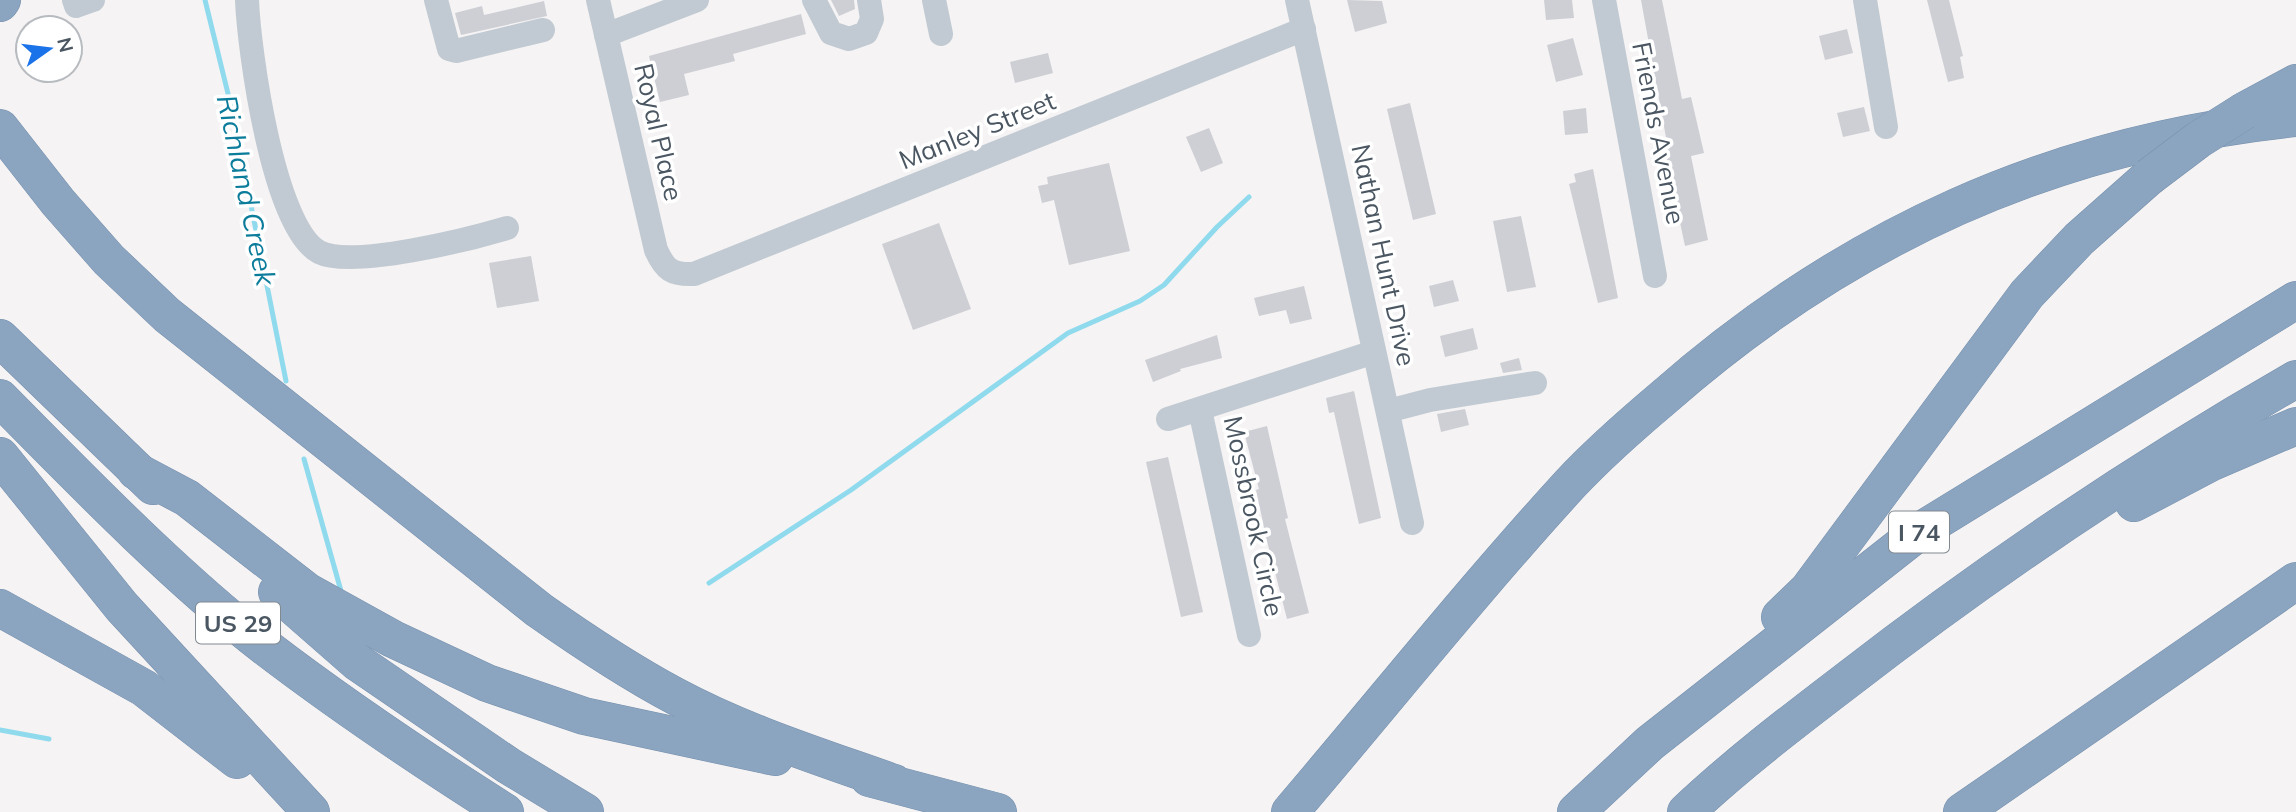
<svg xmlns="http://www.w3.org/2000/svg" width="2296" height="812" viewBox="0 0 2296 812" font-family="Mulish,sans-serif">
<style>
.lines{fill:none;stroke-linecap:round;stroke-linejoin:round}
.stream{stroke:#90daee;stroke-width:5}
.building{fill:#cdcfd5}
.highway-casing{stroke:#7690ad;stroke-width:38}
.minor{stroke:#c1cad2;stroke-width:24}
.highway{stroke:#8ba5c1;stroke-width:37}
.highway-bridge-casing{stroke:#7690ad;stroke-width:38;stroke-linecap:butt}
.highway-bridge{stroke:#8ba5c1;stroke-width:37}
.labels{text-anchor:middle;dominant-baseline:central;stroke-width:7;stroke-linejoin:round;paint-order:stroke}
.shield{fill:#fff;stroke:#808990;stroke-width:2}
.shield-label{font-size:24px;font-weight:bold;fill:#4a5661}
.street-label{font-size:26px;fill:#4a5661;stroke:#fff}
.water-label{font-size:28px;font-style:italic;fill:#0c7c9b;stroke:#fff}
</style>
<rect width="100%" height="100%" fill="#f5f3f3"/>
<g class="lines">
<g class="stream">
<path d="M205,0L232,110L286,381"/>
<path d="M304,459L341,591"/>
<path d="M709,583L851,490L1068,333L1140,301L1164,285L1217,227L1249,197"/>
<path d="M0,730L49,739"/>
</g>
</g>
<g class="building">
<path d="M831,0H854L855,9L839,16Z"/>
<path d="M1347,0L1382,1L1387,23L1355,32Z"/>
<path d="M1544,0H1572L1574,18L1546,20Z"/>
<path d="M1641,0H1662L1682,99L1691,97L1704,153L1691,156L1708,240L1685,246L1672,185L1664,143H1667Z"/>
<path d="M1927,0H1949L1963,56L1960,57L1964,78L1948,82Z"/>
<path d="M544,1L547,16L461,35L455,13L482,6L484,15Z"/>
<path d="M801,14L806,34L733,54L735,61L684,74L689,95L660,102L649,56Z"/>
<path d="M1847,29L1853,53L1825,60L1819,36Z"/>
<path d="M1573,38L1583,75L1556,82L1547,45Z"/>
<path d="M1048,53L1053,73L1015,83L1010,62Z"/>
<path d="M1410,103L1436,214L1413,220L1387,109Z"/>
<path d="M1864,107L1870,131L1843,137L1837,113Z"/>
<path d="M1586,108L1588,133L1565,135L1563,111Z"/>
<path d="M1209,128L1223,163L1201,172L1186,137Z"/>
<path d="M1109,163L1130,251L1069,265L1054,200L1042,203L1038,186L1048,184L1047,177Z"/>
<path d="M1593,169L1618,298L1598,303L1569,184L1576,182L1574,174Z"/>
<path d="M1521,216L1536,287L1507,292L1493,221Z"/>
<path d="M939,223L971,309L913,330L882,244Z"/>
<path d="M531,256L539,301L497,308L489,263Z"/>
<path d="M1453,280L1459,301L1434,307L1429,286Z"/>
<path d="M1304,286L1312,319L1290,324L1286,310L1259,316L1254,298Z"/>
<path d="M1473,328L1478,349L1445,357L1440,336Z"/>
<path d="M1217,335L1222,358L1180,369L1181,371L1153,382L1145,360Z"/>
<path d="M1519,358L1522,370L1503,373L1500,363Z"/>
<path d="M1354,391L1381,518L1359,524L1334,412L1329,413L1326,398Z"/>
<path d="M1465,409L1469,425L1441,432L1437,414Z"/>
<path d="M1267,426L1288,518L1285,519L1309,613L1287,619L1267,541L1256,490L1259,489L1244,432Z"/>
<path d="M1168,457L1203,612L1181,617L1146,462Z"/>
</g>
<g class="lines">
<g class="highway-casing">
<g id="highway">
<path d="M0,3L2,0"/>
<path d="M2244,111L2296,83"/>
<path d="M0,128L58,202L109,260L167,315L539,610C583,641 628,671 675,696C744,733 821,757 894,783"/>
<path d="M0,338L153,486"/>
<path d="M0,398C81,480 173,575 264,646C341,705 423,760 505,812"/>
<path d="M0,456L122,607L311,812"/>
<path d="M136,471L187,498L308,592L393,639L487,683L584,716L775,757"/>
<path d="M2134,503L2212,462L2296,426"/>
<path d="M277,592L357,662L509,766L585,812"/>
<path d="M0,608L144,688L237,760"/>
<path d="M1780,617L1808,590L2027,294L2079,239L2149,177"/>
<path d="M869,778L998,812"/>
<path d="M1290,812C1383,703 1473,590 1570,484C1599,453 1631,425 1663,398C1846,237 2052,143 2296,118"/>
<path d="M1576,812L1650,743L1920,531L2296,300"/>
<path d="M1686,812C1736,765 1791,723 1846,681C1989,570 2139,469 2296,379"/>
<path d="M1962,812L2296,581"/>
</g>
</g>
<g class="minor">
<path d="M74,0L76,6L93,0"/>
<path d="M247,0C249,50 273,227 319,252C352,269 470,239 507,228"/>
<path d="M436,0L449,49L456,51L543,30"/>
<path d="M598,0L656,250C665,270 672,275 694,274L1304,29"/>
<path d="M814,0L831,33L849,39L866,33L872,19L869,0"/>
<path d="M934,0L941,34"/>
<path d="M1297,0L1412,523"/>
<path d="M1604,0L1655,276"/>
<path d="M1865,0L1886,127"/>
<path d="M606,35L697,0"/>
<path d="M1200,410L1249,635"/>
<path d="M1388,411L1430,400L1535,383"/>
<path d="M1168,419L1374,352"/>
</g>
<use href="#highway" class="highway"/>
<g class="highway-bridge-casing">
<path id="highway-bridge" d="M2149,177L2198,140L2244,111"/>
</g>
<use href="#highway-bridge" class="highway-bridge"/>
</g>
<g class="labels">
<g class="shield">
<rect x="1889" y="511.5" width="60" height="41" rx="5"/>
<rect x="196" y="602.5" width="84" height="41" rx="5"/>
</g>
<g class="shield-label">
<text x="1919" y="532">I 74</text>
<text x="238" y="623">US 29</text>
</g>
<g class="street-label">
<text transform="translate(977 130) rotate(-22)">Manley Street</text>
<text transform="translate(659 132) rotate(77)">Royal Place</text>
<text transform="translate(1659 133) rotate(79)">Friends Avenue</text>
<text transform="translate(1384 255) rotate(78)">Nathan Hunt Drive</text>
<text transform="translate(1254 516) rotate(78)">Mossbrook Circle</text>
</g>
<g class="water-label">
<text transform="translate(247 190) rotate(78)">Richland Creek</text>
</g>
</g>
<g transform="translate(49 49) rotate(76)"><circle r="33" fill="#ffffff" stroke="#b7bbc0" stroke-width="2"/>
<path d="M0-5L12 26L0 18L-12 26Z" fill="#1a73e8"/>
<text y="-10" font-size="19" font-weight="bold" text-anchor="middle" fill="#4a5661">N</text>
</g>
</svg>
